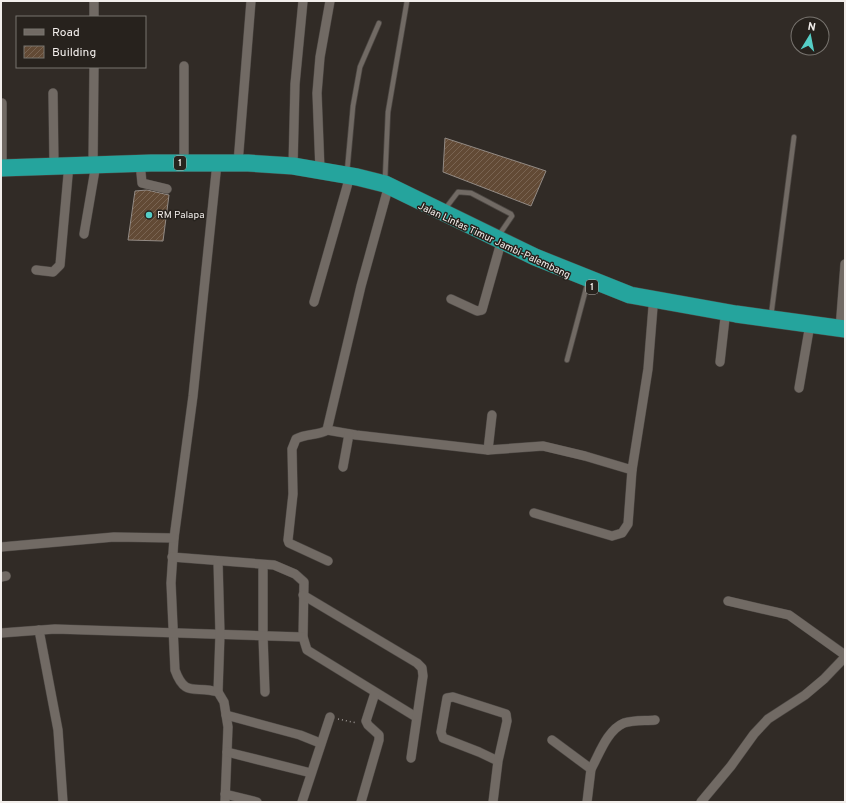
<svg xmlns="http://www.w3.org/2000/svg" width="846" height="803" viewBox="0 0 846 803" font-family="Overpass,sans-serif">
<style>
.building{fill:url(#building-hatch);stroke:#928a84}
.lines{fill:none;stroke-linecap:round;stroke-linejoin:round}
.lane-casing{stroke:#4d4844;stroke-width:6}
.street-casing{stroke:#4d4844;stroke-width:10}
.highway-casing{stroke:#4d4844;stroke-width:18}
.path{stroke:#9a9591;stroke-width:1.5;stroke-dasharray:1 3;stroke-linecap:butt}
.lane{stroke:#716a64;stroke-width:4.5}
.street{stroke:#716a64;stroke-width:9}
.highway{stroke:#25a49d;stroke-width:17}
.poi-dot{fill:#55cec6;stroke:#27221d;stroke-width:1.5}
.labels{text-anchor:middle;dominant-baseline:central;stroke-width:3;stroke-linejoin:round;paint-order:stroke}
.shield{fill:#27221d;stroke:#b5b1ad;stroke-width:1}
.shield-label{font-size:9px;font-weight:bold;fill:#f2eeeb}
.poi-label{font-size:10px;fill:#f2eeeb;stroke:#27221d;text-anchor:start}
.street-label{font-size:10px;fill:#f2eeeb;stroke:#27221d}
</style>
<defs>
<pattern id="building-hatch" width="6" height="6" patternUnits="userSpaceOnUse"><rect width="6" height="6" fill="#624a35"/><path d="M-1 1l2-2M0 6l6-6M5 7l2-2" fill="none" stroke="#796452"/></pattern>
</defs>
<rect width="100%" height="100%" fill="#312b26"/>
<g class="building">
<path d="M445,138L546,171L531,206L443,172Z"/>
<path d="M147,190L169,195L163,241L128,240L135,191Z"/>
</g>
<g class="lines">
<g class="lane-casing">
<g id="lane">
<path d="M347,172L353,106L360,67L379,23"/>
<path d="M385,180L388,112L407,1"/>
<path d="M445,209L458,192L471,193L511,214L512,216L499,235"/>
<path d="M771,316L794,137"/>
<path d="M567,360L587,285"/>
</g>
</g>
<g class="street-casing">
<g id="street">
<path d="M94,17V1"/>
<path d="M53,93L54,165"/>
<path d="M140,163L142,183L167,189"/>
<path d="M184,163V66"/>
<path d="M217,163L193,396L174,538L171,583L175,670C185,698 195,685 218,692L224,702L228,727L225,802"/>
<path d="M238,163L251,1"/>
<path d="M93,164L94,67"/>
<path d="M293,166L295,84L303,1"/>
<path d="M2,168V103"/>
<path d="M320,170L317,93L320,57L330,1"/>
<path d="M387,192L361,286L327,430L356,435L488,450L543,446L585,456L632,470L648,369L653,307"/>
<path d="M84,234L96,164"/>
<path d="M36,270L53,272L60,265L69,164"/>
<path d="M451,299L477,311L482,310L500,246"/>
<path d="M314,302L350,176"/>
<path d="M840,329L845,264"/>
<path d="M720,362L725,318"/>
<path d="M799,388L809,330"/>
<path d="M327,430C318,436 307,433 296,439L292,449L293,494L288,540L289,543L328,561"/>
<path d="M488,450L492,415"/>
<path d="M343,467L349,434"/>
<path d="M534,513L612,536L622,533L628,524L632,470"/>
<path d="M1,547L114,537L174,538"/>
<path d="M172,557L274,565L295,574L304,582L303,637L307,650L416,717"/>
<path d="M263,565V636L265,692"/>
<path d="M1,577L6,576"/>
<path d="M303,595L417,663L422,668L423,676L411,758"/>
<path d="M728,601L789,615L845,655"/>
<path d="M39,630L58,730L63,802"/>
<path d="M1,633L55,629L303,637"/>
<path d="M218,692L220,634L218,561"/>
<path d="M226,715L300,735L320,743"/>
<path d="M552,740L591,769L587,802"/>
<path d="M227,752L311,773"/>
<path d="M591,769C599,755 607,730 624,723C633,720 646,721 655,720"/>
<path d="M225,794L257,802"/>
<path d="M302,802L330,717"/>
<path d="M361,802L379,740V735L368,725L366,721L375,693"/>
<path d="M493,802L498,761L507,721L506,714L453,697L447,698L441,732L443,738L479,752L498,761"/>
<path d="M701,802L731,766L754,734L768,719L805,695L824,679L845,657"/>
</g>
</g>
<g class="highway-casing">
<path id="highway" d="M1,168L151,163H248L293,166L357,177L385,184L535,257L630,295L736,314L845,329"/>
</g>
<path class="path" d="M338,719L357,723"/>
<use href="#lane" class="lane"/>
<use href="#street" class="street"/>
<use href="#highway" class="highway"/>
</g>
<circle class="poi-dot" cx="149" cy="215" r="4"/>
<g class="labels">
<g class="shield">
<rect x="174" y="156" width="12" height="14" rx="3"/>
<rect x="586" y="280" width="12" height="14" rx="3"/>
</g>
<g class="shield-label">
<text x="180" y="163">1</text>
<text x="592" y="287">1</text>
</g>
<g class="poi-label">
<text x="157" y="215">RM Palapa</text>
</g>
<g class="street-label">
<text transform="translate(494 241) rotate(25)">Jalan Lintas Timur Jambi-Palembang</text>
</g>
</g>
<rect width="846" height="803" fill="none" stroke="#f2eeeb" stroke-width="4"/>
<rect x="16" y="16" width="130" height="52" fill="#27221d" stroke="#78746f"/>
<rect x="24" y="29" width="20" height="6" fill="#716a64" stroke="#78746f"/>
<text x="52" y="36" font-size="12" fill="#f2eeeb">Road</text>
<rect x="24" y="46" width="20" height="12" fill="url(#building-hatch)" stroke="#78746f"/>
<text x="52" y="56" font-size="12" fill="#f2eeeb">Building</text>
<g transform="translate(810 36) rotate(10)"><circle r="19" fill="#27221d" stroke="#78746f"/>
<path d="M0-3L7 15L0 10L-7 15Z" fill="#55cec6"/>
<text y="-6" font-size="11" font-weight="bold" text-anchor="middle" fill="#f2eeeb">N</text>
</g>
</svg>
